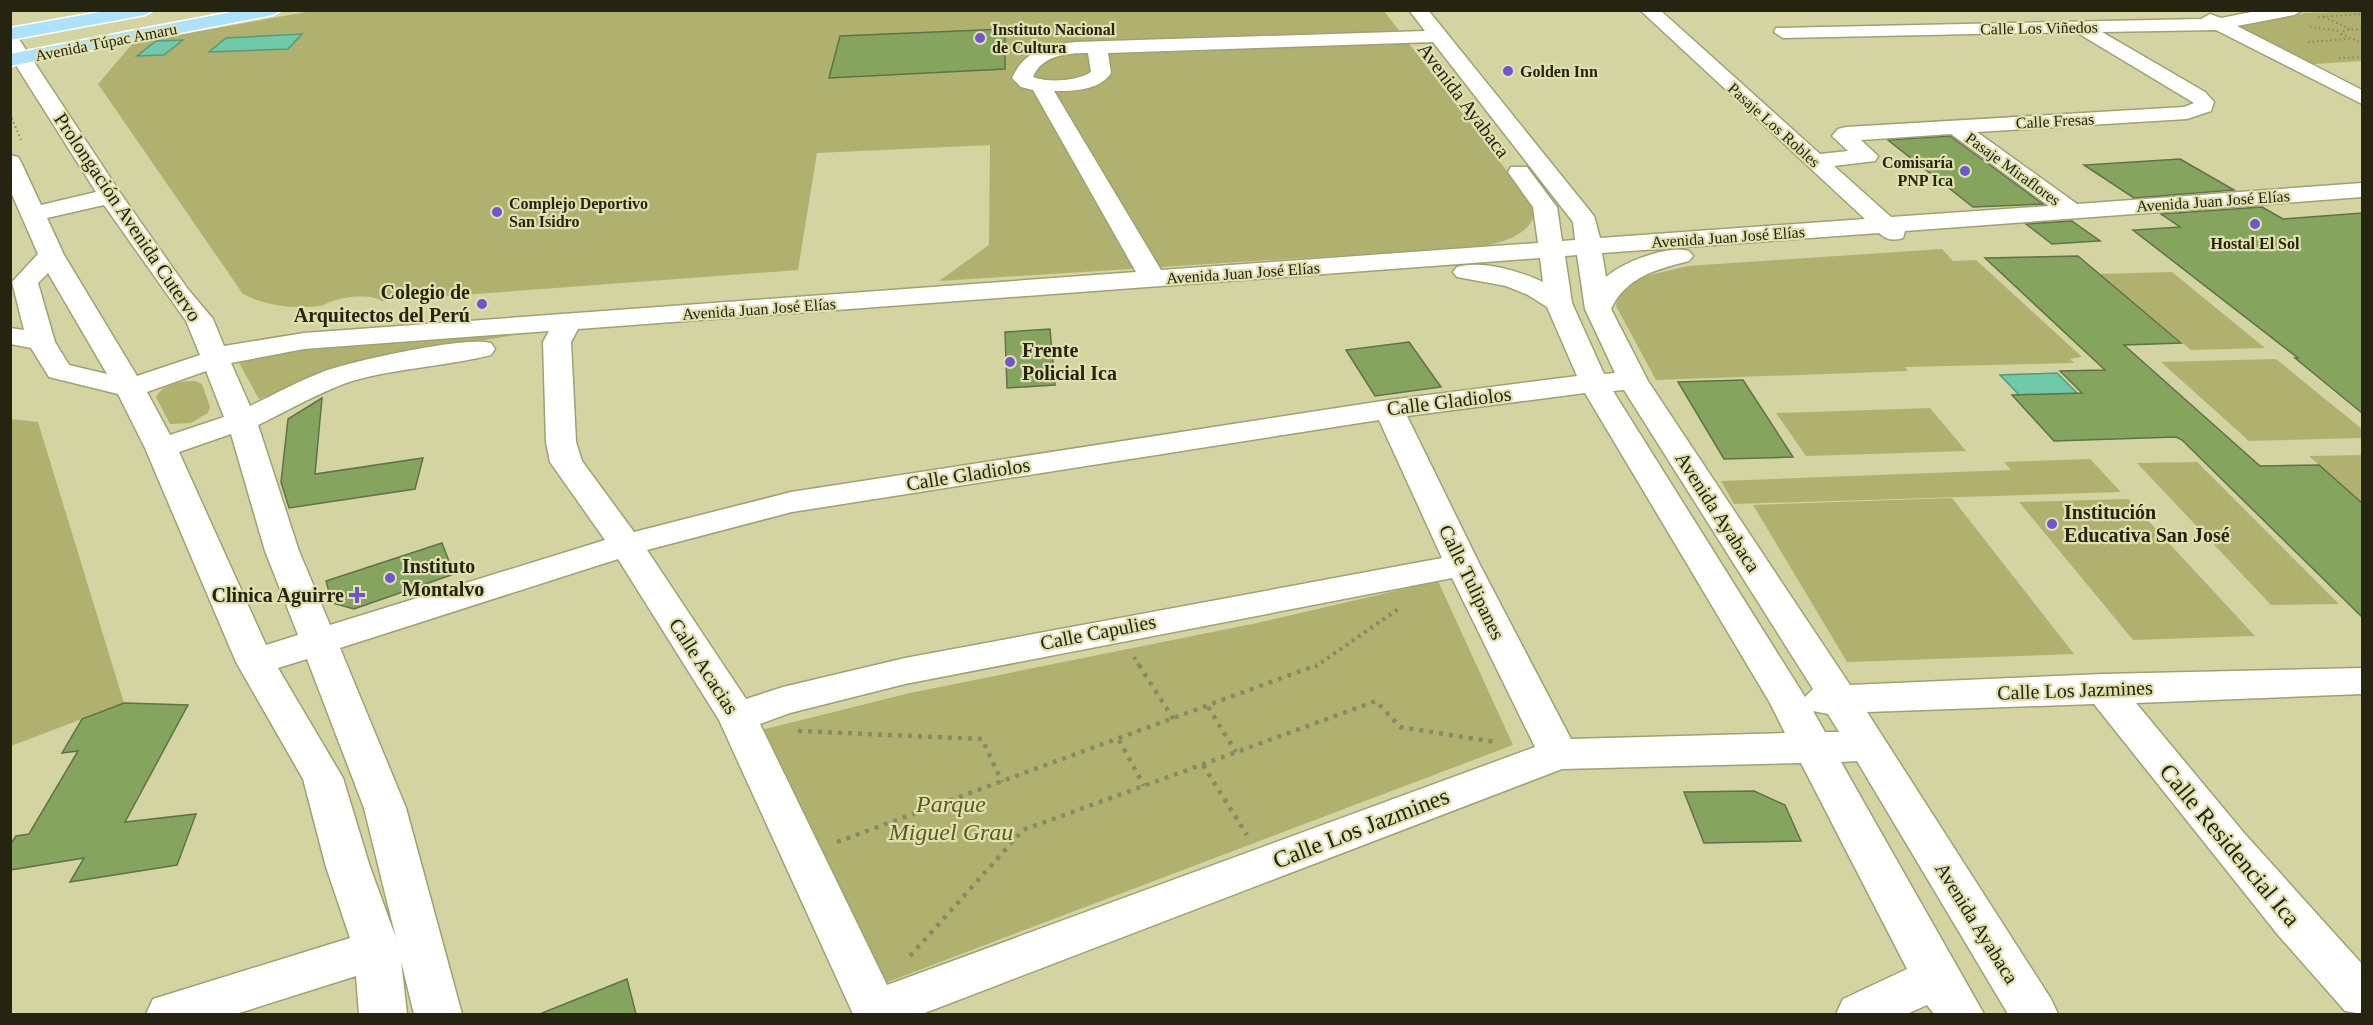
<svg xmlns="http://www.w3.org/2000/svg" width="2373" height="1025" viewBox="0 0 2373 1025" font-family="Georgia,serif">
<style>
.green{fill:#b1b16f}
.water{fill:#6ecaa9;stroke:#58987b;stroke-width:1.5}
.building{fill:#85a45e;stroke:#5f7249;stroke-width:1.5}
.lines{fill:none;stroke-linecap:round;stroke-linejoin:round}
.minor-casing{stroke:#a0a172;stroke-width:3}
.major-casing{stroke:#fff;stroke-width:3}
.path-far2{stroke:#898a65;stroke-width:2;stroke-dasharray:1.5 3;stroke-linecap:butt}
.path-far1{stroke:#898a65;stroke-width:4;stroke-dasharray:3 4.5;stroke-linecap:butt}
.path{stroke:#898a65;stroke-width:4.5;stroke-dasharray:4 6;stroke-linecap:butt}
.minor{fill:#fff;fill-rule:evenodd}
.major{fill:#ace2fb;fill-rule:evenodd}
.poi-dot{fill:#6f55cf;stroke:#e0e1af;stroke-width:2}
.labels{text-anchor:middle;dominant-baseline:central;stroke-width:4.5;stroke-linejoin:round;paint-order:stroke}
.far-street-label{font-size:16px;fill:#242411;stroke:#e0e1af}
.far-poi-label{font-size:16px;font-weight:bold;fill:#242411;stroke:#e0e1af;text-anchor:start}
.street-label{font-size:20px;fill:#242411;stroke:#e0e1af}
.poi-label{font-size:20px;font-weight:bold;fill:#242411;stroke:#e0e1af;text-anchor:start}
.near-park-label{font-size:24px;font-style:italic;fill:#5b5a20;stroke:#e0e1af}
.near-street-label{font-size:24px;fill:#242411;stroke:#e0e1af}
</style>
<rect width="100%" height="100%" fill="#d3d4a2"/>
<g class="green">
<path d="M312,11H1384L1537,210C1528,237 1505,241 1480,247L939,281L989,245L990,145L817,153L798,270L382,301C372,294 345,296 333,301C328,302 325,305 320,306C294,309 266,306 243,294L98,84L133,43Z"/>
<path d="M2362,11V61L2299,65L2220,25L2306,13Z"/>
<path d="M1942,249L1953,261L1976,260L2082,357L2070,359L2074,363L1905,367L1908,371L1656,380L1616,306L1618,297L1641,277L1688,266Z"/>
<path d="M2172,272L2265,348L2191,350L2099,274Z"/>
<path d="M550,329L384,357L259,399L237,359L299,348Z"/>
<path d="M2276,359L2362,429V438L2249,441L2161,362Z"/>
<path d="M195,381L202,384L210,407L208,413L191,423L170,424L156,397C163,384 181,381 195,381Z"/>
<path d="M1930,408L1966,451L1806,456L1776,413Z"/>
<path d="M11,419L38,422L124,703L11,746Z"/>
<path d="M2362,455V503L2309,456Z"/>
<path d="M2090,459L2121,492L1734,504L1721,481L2011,470L2004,462Z"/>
<path d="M2197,462L2339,604L2271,605L2137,463Z"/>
<path d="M1952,498L2074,654L1847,662L1753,505Z"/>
<path d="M2128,499L2255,636L2133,640L2019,502Z"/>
<path d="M1438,581L1513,745L885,983L761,730L910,693L1257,623Z"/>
</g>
<g class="water">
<path d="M302,34L288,49L209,52L226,38Z"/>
<path d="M183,40L164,55L137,56L156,41Z"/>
<path d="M2057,373L2118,434L2058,436L2000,375Z"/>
</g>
<g class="building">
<path d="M1005,29V69L829,78L840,36Z"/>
<path d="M1950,136L2043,204L1973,207L1888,140Z"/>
<path d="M2180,159L2234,190L2134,198L2084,165Z"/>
<path d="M2262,207L2283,219L2362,213V413L2295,358H2298L2133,230L2180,227L2161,214Z"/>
<path d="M2072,221L2100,241L2052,244L2026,224Z"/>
<path d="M2078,256L2181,343L2124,345L2260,466L2319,465L2362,503V617L2182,440L2176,437L2054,441L2012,395L2082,393L2060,371L2105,370L1985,258Z"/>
<path d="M1050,329L1055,385L1007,388L1005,332Z"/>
<path d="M1409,342L1441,387L1375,396L1346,350Z"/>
<path d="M1743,380L1793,457L1724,459L1678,382Z"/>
<path d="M322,398L315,474L423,458L415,489L289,508L281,482L288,419Z"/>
<path d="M442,543L454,574L354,609L332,603L326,581Z"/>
<path d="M124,703L188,705L125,822L196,814L177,865L70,882L84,858L10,870V845L16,836L29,834L78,751L62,753L82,719Z"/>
<path d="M1754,791L1785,805L1801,841L1704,843L1684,792Z"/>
<path d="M627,979L636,1014H542V1013Z"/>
</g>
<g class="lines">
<g class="minor-casing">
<path id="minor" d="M1409,10H1428L1594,216L1600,238L1865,219L1640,10H1660L1820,154L1848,151L1832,136L1838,129L1846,127L2184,107L2194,103L2076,32L1783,38L1774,32L1776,28L2201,19L2210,14L2221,18L2261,10H2303L2294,15L2237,26L2362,90V104L2216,30L2102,32L2205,92L2214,102L2211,111L2187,119L1977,132L2077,204L2362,183V197L1905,231L1903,238C1893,241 1887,240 1879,233L1602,253L1606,277C1623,262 1667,245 1689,251L1693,256L1689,261C1657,269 1626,277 1611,309L1648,381L1850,685L2103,674L2362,668V694L2136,703L2244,833L2362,964V1014L2345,1011L2278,935L2094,704L1867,712L2051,999L2058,1014H2008L1857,761L1841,762L1984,1014H1934L1927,1005L1907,1014H1836L1843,999L1907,969L1801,763L1562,769L922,1014H853L719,720L618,559L340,648L406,808L462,1014H414L401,961L407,1014H359L356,976L236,1014H146L153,999L350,938L326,867L303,779L236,662L145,448L118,394L49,377L31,348L10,344V328L24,330L12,282L38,254L10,190V155L18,157L21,162L41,205L96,192L10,56V34L17,36L121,194L187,288L213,319L224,346L304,333L1136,272L1033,90L1021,87L1012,78C1024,51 1048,44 1076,42L1425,31ZM1433,42L1573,222L1575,240L1562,241L1557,207L1553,202L1527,167H1511L1508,172L1533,207L1538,243L1161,270L1054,91C1073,91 1099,91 1111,73L1108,53ZM1088,53L1091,72C1078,81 1047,83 1033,77C1042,55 1067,53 1088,53ZM1951,134L2049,206L1891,217L1834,166L1875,161L1878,156L1861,140ZM104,205L186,321L200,355L137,376L64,255L47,218ZM1577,255L1585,309L1615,373L1604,374L1572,303L1565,256ZM1540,258L1543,282C1519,271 1483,260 1457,267L1453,272L1457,277L1506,286L1528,295L1547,307L1577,376L1389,400L791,492L634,532L582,461L576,442L571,342L578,329ZM48,273L107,374L69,365L55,342L38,283ZM549,331L543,342L546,442L550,462L605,540L330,625L299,551L258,425C287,411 316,394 346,383C393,368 443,367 491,355L495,349L491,343C464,336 354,361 325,371C299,381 275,394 250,406L231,363L304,349ZM206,371L224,417L170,435L147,392ZM1624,390L1813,689L1805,697L1613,391ZM1585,393L1770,703L1785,733L1571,739L1480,565L1407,416ZM1379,420L1442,558L905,658L783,687L746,699L647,550L792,512ZM231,434L265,551L298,635L266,645L179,452ZM1452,578L1535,747L887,985L760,724L790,713L905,684ZM307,659L364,808L396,938L370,867L343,778L278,668ZM1813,711L1828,714L1839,732H1825Z"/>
</g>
<g class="major-casing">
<g id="major">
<path d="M111,10H154L145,15L10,40V28Z"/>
<path d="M242,10H282L273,15L10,66V54Z"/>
</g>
</g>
<g class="path-far2">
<path d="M2318,17L2362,14"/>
<path d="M2324,17L2350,29"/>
<path d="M2310,27L2341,31"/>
<path d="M2362,29L2345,30L2341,34L2362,43"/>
<path d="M2308,42L2349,39"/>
<path d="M2339,58L2362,57"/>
<path d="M10,114L21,140"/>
</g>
<g class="path-far1">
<path d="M1134,657L1140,667"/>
<path d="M1315,667L1401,607"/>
</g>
<g class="path">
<path d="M1139,665L1174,720"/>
<path d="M1208,707L1236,752"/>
<path d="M798,731L982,739L1002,782"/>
<path d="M1119,740L1144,786"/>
<path d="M1203,765L1247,835"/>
<path d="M837,842L1317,665"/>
<path d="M910,956L1023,830L1376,701L1400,727L1495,742"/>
</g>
<use href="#minor" class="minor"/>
<use href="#major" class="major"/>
</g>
<g class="poi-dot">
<circle cx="980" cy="38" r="6"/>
<circle cx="1508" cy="71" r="6"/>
<circle cx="1965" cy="171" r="6"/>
<circle cx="497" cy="212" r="6"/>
<circle cx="2255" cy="224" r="6"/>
<circle cx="482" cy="304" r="6"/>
<circle cx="1010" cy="362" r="6"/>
<circle cx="2052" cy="524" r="6"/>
<circle cx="390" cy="578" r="6"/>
<path d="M354 586h6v6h6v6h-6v6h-6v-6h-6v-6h6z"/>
</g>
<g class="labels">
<g class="far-street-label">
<text transform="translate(2039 28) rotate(-1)">Calle Los Viñedos</text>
<text transform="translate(106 42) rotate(-11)">Avenida Túpac Amaru</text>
<text transform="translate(2055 121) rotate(-3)">Calle Fresas</text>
<text transform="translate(1774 125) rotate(42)">Pasaje Los Robles</text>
<text transform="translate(2013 169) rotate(36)">Pasaje Miraflores</text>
<text transform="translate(2213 201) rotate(-4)">Avenida Juan José Elías</text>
<text transform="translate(1728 237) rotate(-4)">Avenida Juan José Elías</text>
<text transform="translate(1243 273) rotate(-4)">Avenida Juan José Elías</text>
<text transform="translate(759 309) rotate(-4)">Avenida Juan José Elías</text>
</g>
<g class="far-poi-label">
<text x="992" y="29">Instituto Nacional<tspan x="992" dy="18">de Cultura</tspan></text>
<text x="1520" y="71">Golden Inn</text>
<text x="1953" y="162" text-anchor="end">Comisaría<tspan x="1953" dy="18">PNP Ica</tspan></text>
<text x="509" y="203">Complejo Deportivo<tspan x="509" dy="18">San Isidro</tspan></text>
<text x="2255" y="243" text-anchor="middle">Hostal El Sol</text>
</g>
<g class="street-label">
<text transform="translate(1464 100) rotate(53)">Avenida Ayabaca</text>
<text transform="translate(128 217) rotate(56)">Prolongación Avenida Cutervo</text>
<text transform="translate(1449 401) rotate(-7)">Calle Gladiolos</text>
<text transform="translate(968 474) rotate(-9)">Calle Gladiolos</text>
<text transform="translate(1718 512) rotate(57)">Avenida Ayabaca</text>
<text transform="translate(1472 582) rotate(64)">Calle Tulipanes</text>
<text transform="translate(1098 632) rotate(-11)">Calle Capulies</text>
<text transform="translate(704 666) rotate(57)">Calle Acacias</text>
<text transform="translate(2075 690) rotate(-2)">Calle Los Jazmines</text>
<text transform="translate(1977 923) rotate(58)">Avenida Ayabaca</text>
</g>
<g class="poi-label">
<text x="470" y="292" text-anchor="end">Colegio de<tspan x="470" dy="23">Arquitectos del Perú</tspan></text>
<text x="1022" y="350">Frente<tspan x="1022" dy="23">Policial Ica</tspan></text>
<text x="2064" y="512">Institución<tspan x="2064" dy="23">Educativa San José</tspan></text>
<text x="402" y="566">Instituto<tspan x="402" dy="23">Montalvo</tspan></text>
<text x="344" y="595" text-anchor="end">Clinica Aguirre</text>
</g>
<g class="near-park-label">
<text x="951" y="804">Parque<tspan x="951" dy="28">Miguel Grau</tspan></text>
</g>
<g class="near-street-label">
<text transform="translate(1361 828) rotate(-21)">Calle Los Jazmines</text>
<text transform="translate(2230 845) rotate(50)">Calle Residencial Ica</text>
</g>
</g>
<rect width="2373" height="1025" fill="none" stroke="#242411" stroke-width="24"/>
</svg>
